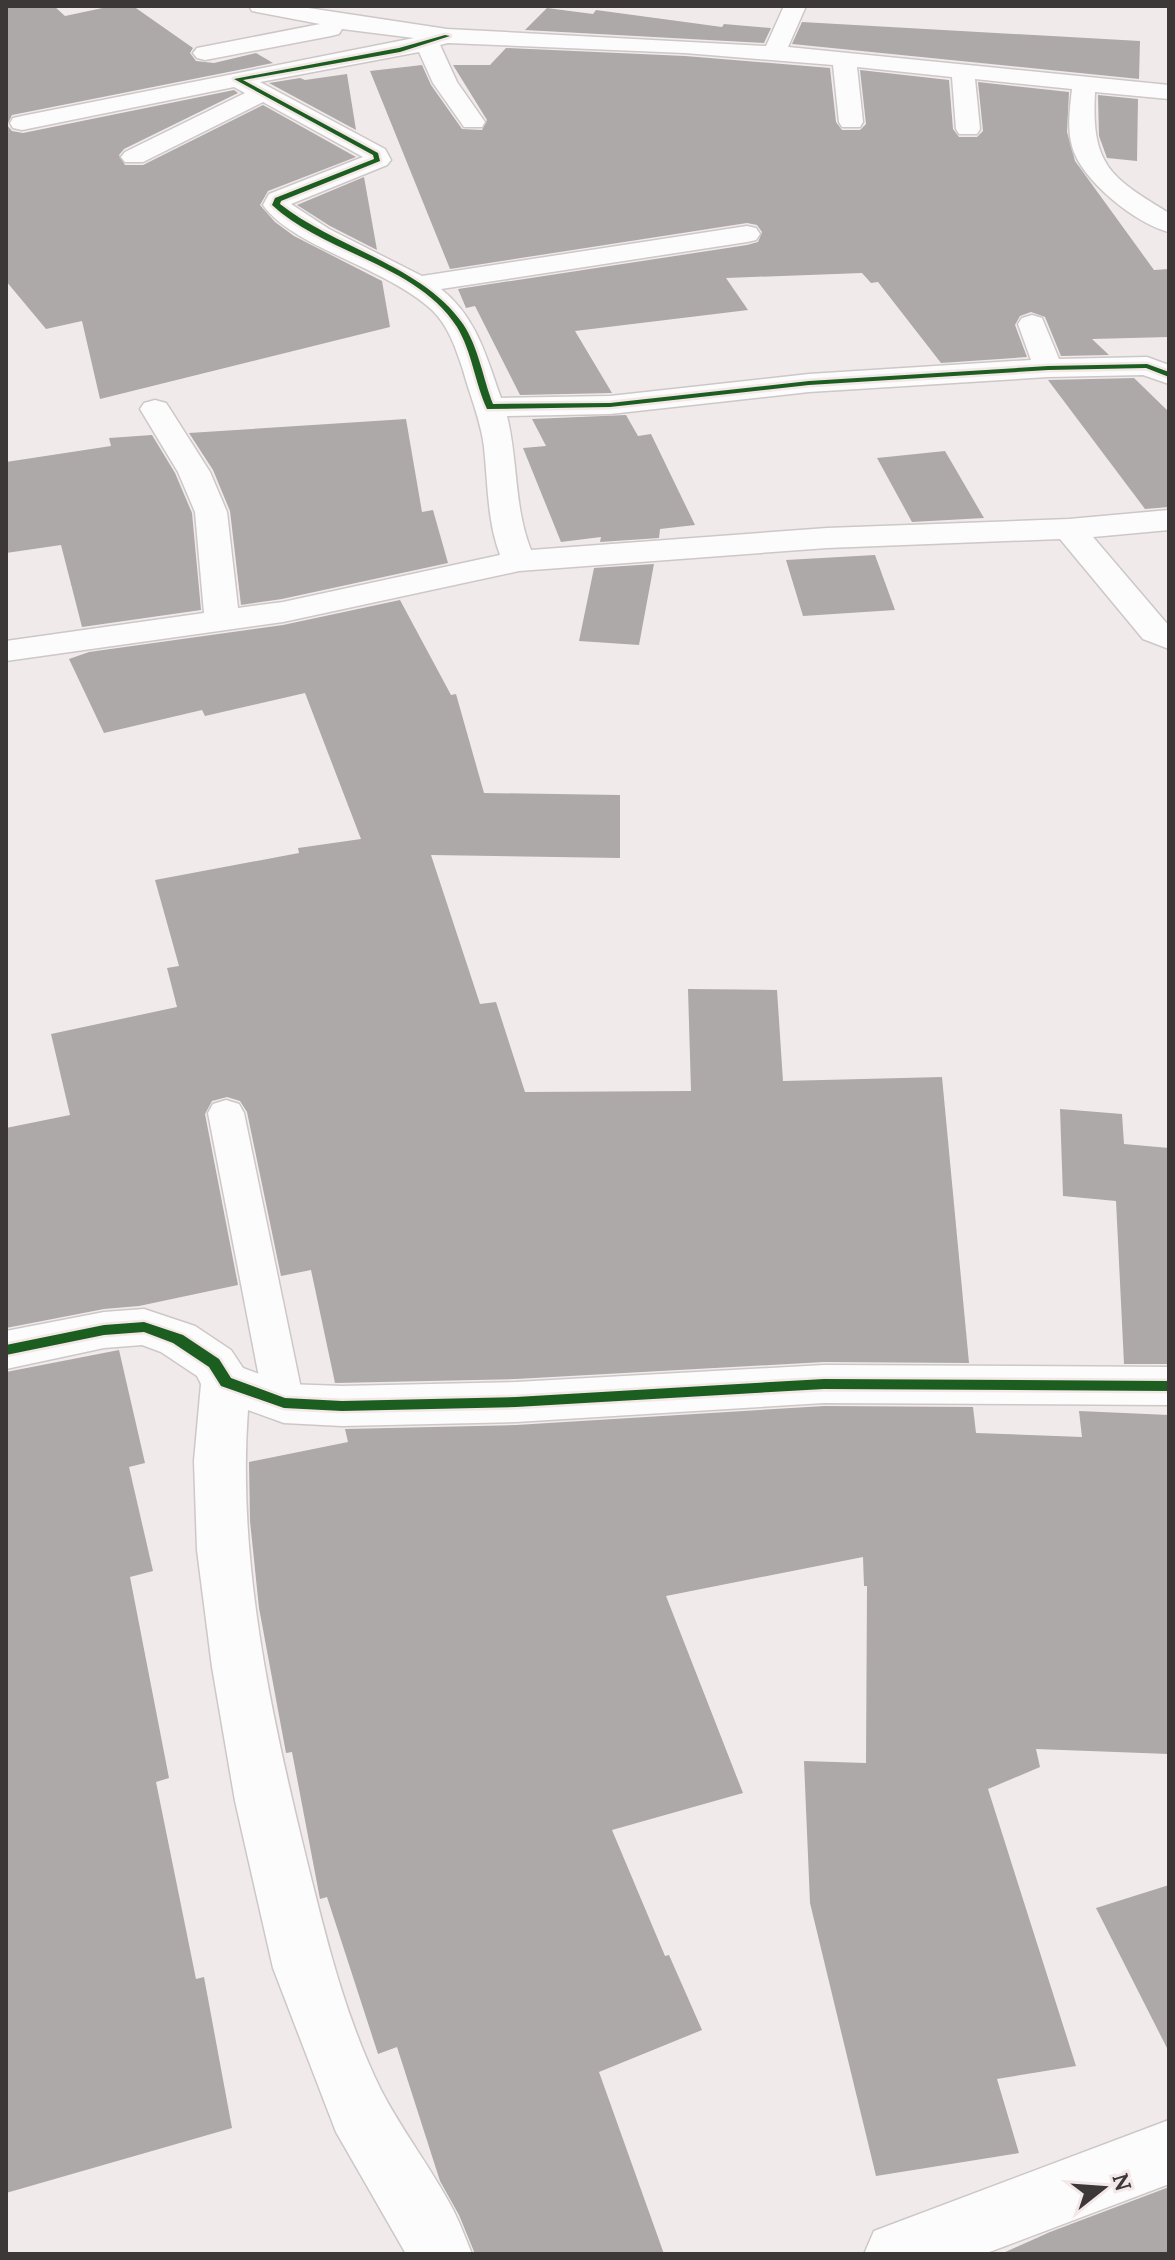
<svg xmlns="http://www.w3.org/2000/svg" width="1175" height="2260" viewBox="0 0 1175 2260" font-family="Lora,serif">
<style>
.building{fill:#ada9a9}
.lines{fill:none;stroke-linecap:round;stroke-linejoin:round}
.service-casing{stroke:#cdc7c8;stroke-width:3}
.minor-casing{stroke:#cdc7c8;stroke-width:3}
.service{fill:#fdfcfc;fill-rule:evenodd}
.minor{fill:#fdfcfc;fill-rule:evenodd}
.cycleway-casing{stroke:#f4e7e8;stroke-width:5}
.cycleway{fill:#1b5e20;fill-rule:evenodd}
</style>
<rect width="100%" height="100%" fill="#f1eaeb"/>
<g class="building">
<path d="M6,6H54L65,16L112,6H133L193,48L190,53L196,61L214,63L256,53L273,63L12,115L7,125L12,131L23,133L234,90L238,93L124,149L119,155L125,165H143L263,105L356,157L268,191L260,205L275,222L294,236L382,281L390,327L100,399L82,321L46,329L6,281Z"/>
<path d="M547,8L593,14L596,10L722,27L724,24L771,28L764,43L525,30Z"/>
<path d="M802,22L1140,41L1139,79L792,44Z"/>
<path d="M506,48L685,56L830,68L836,122L842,130H860L866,124L860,70L949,80L953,129L959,137H977L983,131L978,82L1069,92L1067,132L1075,161L1154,270L1169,269V337L1092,339L1109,355L1061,356L1045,317L1031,312L1020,316L1015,325L1027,357L941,363L878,282L871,283L862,273L726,278L748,310L575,331L612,393L520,395L475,306L466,308L458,289L747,245L758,242L762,232L757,225L747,223L450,269L370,71L422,65L431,85L462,129L482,130L487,120L453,65H490Z"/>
<path d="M347,74L356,130L269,83L300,78L305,80Z"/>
<path d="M1098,95L1138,99L1137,161L1107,158L1099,136Z"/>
<path d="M364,177L377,250L330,226L297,205Z"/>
<path d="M1134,378L1169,412V507L1145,509L1048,380Z"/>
<path d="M626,415L638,436L651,434L695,525L660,529L659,538L600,542L601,537L561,542L523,448L546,446L532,419Z"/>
<path d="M406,419L422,512L433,510L448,563L282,599L241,605L230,511L213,470L189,433Z"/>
<path d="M152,435L175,473L192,513L201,610L82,627L61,545L6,553V462L111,446L109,438Z"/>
<path d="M945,451L984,518L912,522L877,458Z"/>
<path d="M875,555L895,610L803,616L786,560Z"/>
<path d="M654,564L639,645L579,641L594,568Z"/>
<path d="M400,600L451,695L456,694L484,793L620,795V858L431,855L480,1004L496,1002L525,1092L691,1091L688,989L777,990L783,1081L942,1077L969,1363L824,1362L516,1379L335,1383L311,1270L281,1276L247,1112L240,1101L227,1097L212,1101L205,1114L238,1285L139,1306L104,1309L6,1328V1128L70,1115L51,1034L177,1007L167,968L179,966L155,880L299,853L298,848L361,839L305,693L205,716L202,710L104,733L69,659L89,652L283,625Z"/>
<path d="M1060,1109L1122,1114L1124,1144L1169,1148V1364H1124L1116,1201L1063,1196Z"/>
<path d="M119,1350L145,1463L129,1467L153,1571L130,1577L169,1778L156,1782L196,1979L204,1977L232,2128L6,2193V1372Z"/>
<path d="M824,1406L973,1407L976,1433L1082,1437L1079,1411L1169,1415V1754L1036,1749L1040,1767L988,1789L1076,2066L997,2079L1019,2153L876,2176L810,1903L804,1761L866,1763L867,1586H864L863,1557L666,1596L743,1793L612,1830L665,1956L669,1955L702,2030L599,2072L664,2254H475L459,2215L440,2181L397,2047L378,2054L327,1897L320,1899L292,1752L286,1753L259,1608L250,1521L249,1462L348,1442L345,1429L516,1425Z"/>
<path d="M1169,1885V2052L1096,1908Z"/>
<path d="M1169,2187V2254H1001L1050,2232Z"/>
</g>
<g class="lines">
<g class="service-casing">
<path id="service" d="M226,1100L239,1104L244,1113L304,1403L298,1414L284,1419L270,1414L264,1403L208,1113L213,1104Z"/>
</g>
<g class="minor-casing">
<g id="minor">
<path d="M249,6H295L447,29L766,46L784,6H806L788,47L1169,85V99L1095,92C1091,164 1109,177 1169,213V232C1136,224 1081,180 1072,146C1067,128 1070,108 1072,89L975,79L980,129L977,134H959L956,129L952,77L857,67L863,122L860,127H842L839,122L833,65L685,53L448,43L440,45L457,82L485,122L482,127H464L433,83L419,52L260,82L385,149L391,160L387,165L291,204L329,229L422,276L747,226L756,228L760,234L756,240L747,242L441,289C477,318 486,356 501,398L610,396L809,374L1031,360L1018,324L1022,318L1032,315L1042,318L1059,359L1147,357L1169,365V384L1143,375L1048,377L809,392L610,414L507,416C518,460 514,508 531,550L827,528L1069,519L1169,510V530L1093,537L1169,626V649L1143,639L1060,539L827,548L519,571L283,622L6,661V641L204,613L195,512L178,472L140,409L144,403L155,400L166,403L170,409L210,472L227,512L238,608L283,602L500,555C487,520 488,484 484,447C481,421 470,396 463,370C456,349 449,327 433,311C390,269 292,247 263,205L269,194L363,157L263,102L143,162H125L121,157L125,152L245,93L234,87L22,130L13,128L10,123L13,118L22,116L414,38L342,29L339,34L331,36L205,60L197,58L193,53L197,48L320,24L252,11Z"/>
<path d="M144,1309L195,1326L231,1350L243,1368L286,1384L342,1386L516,1382L824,1365L1169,1367V1405L824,1403L516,1422L342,1426L284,1423L248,1410C237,1558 270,1710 305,1853C325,1934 344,2015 381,2090C401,2129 429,2165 450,2204C459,2220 465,2237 472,2254H406L336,2132L273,1968L235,1801L212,1667L197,1550L194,1461L201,1384L197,1376L161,1352L142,1345L104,1348L6,1369V1331L104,1312Z"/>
<path d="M1169,2120V2184L984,2254H864L874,2231Z"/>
</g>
</g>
<use href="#service" class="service"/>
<use href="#minor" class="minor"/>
<g class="cycleway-casing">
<g id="cycleway">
<path d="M445,35L450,36L400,52L243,80L378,153L380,161L281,201L280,204C336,248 423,266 463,324C479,348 483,379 493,404L610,403L809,381L1048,366L1147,364L1169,372V377L1146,368L1048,370L809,385L610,407L487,409C475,383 472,352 457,327C417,264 325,254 272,205L275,198L374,159L373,155L234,79L399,48Z"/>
<path d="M144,1322L183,1335L219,1359L231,1378L285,1398L342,1401L516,1397L824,1379L1169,1381V1391L824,1389L516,1407L342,1411L284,1408L221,1386L209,1367L173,1343L144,1332L104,1335L6,1355V1345L104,1325Z"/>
</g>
</g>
<use href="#cycleway" class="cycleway"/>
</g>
<rect width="1175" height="2260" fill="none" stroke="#3d3838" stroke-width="16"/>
<g transform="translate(1103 2188) rotate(73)" stroke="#f4e7e8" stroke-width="6" paint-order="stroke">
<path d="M0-6L14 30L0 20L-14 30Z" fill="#3d3838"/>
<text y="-12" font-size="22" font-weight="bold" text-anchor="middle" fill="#3d3838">N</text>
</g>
</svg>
